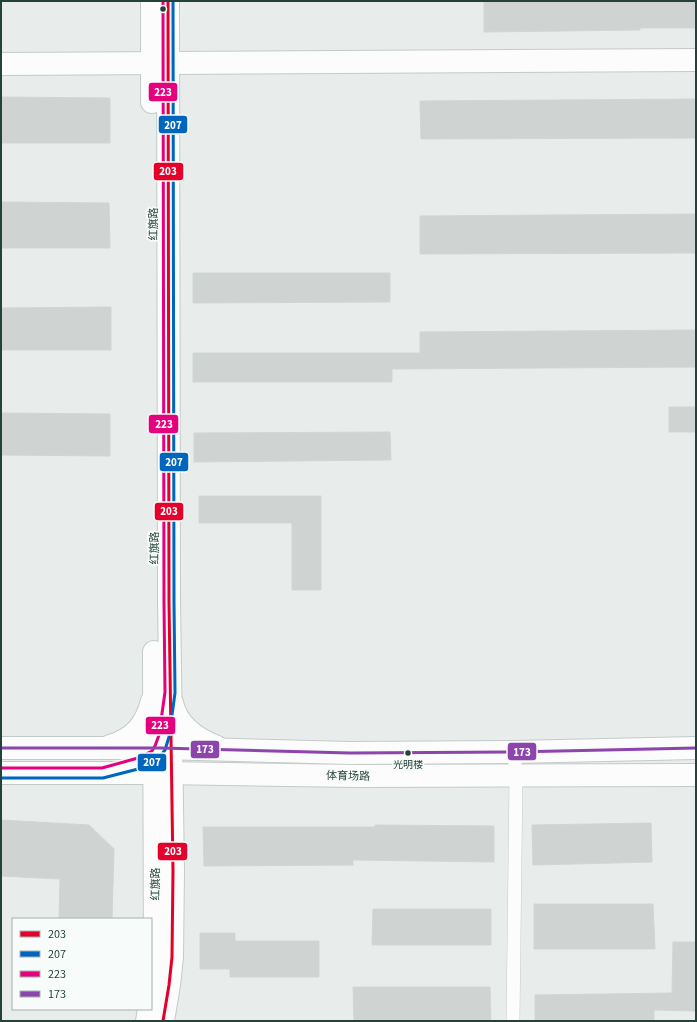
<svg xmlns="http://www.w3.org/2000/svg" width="697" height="1022" viewBox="0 0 697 1022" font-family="'Source Sans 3','Noto Sans SC',sans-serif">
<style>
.building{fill:#cfd4d2;stroke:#d1d6d4}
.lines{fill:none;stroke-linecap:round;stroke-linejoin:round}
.service-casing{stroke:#c5cac8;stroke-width:14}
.minor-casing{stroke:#c5cac8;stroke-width:24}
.secondary-casing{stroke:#c3cbc8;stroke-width:24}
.service{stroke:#fcfcfc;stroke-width:13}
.minor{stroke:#fcfcfc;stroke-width:22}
.secondary{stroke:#fcfcfc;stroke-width:22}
.bus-1-casing{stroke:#f7fbf9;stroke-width:6}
.bus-2-casing{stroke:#f7fbf9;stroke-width:6}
.bus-3-casing{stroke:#f7fbf9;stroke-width:6}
.bus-4-casing{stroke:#f7fbf9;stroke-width:6}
.bus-1{stroke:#e4002b;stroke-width:3}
.bus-2{stroke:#0065bd;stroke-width:3}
.bus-3{stroke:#e5007d;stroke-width:3}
.bus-4{stroke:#8e44ad;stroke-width:3}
.bus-dot{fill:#24423a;stroke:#f7fbf9;stroke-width:1.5}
.labels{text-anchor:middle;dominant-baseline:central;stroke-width:3.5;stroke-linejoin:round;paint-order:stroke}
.bus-label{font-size:10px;fill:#24423a;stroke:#f7fbf9}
.street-label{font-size:11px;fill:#24423a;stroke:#f7fbf9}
.line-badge{stroke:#f7fbf9;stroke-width:1.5}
.badge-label{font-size:11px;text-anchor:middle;font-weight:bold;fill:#fff}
</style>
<rect width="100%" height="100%" fill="#e8edeb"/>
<g class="building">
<path d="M484,1H696V28H640V30L484,32Z"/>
<path d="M1,97L110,98V143H1Z"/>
<path d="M696,99V138L421,139L420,101Z"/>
<path d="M1,202L109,203L110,248H1Z"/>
<path d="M696,214V253L420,254V216Z"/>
<path d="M193,273H390V302L193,303Z"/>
<path d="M111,307V350H1V308Z"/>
<path d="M696,330V367L392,369V382H193V353H420V332Z"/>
<rect x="669" y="407" width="27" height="25"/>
<path d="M1,413L110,414V456L1,455Z"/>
<path d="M390,432L391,460L194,462V433Z"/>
<path d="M199,496H321V590H292V523H199Z"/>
<path d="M1,820L89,825L114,849L112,919H59L60,879L1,876Z"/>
<path d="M651,823L652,862L533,865L532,825Z"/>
<path d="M375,825L494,826V862L353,860V865L204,866L203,827H375Z"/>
<path d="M534,904H653L655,949H534Z"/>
<path d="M373,909H491V945H372Z"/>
<path d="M200,933H235V941H319V977H230V969H200Z"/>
<path d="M673,942H696V1011L654,1010V1021H535V995L672,993Z"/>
<path d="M353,987H490L491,1021H354Z"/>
</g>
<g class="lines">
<g class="service-casing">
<path id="service" d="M513,1021L516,776L514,752"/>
</g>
<g class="minor-casing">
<path id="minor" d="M1,64L167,63L696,60"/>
</g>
<g class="secondary-casing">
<g id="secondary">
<path d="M152,1V102"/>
<path d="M172,703C177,725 196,739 217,747"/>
<path d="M110,746C134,739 146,725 152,701"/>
<path d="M1,748H160L350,753L514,752L696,748"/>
<path d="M1,773H162L357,776L696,775"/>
<path d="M151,998L155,965L154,652"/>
<path d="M147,1021L149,1009"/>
<path d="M163,1021L169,985L172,957L173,871L169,602L168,1"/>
</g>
</g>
<use href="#service" class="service"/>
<use href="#minor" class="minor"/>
<use href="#secondary" class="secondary"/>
<g class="bus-1-casing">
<path id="bus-1" d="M163,1021L169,985L172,957L173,871L169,602L168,1"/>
</g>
<g class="bus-2-casing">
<path id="bus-2" d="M1,778H103L142,768L149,764L158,759L165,750L169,737L175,693L174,602L173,1"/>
</g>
<g class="bus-3-casing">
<path id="bus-3" d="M1,768H102L138,758L152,751L155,746L159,735L165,692L164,602L163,1"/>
</g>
<g class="bus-4-casing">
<path id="bus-4" d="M1,748H160L350,753L514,752L696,748"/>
</g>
<use href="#bus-1" class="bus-1"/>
<use href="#bus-2" class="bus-2"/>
<use href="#bus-3" class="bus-3"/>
<use href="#bus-4" class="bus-4"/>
</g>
<g class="bus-dot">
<circle cx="163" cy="9" r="3.5"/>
<circle cx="408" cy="753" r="3.5"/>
</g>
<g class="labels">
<g class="bus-label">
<text x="408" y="765">光明楼</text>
</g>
<g class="street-label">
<text transform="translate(153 224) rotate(-90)">红旗路</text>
<text transform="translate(154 548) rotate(-90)">红旗路</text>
<text transform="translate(348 776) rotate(1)">体育场路</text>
<text transform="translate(155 884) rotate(-90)">红旗路</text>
</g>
</g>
<g class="line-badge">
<rect x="148" y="82" width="30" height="20" rx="4" fill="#e5007d"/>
<rect x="158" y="115" width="30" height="19" rx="4" fill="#0065bd"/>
<rect x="153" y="162" width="31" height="19" rx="4" fill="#e4002b"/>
<rect x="148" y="414" width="31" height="20" rx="4" fill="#e5007d"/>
<rect x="159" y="452" width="30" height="20" rx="4" fill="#0065bd"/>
<rect x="154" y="502" width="30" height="19" rx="4" fill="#e4002b"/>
<rect x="145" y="716" width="31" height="19" rx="4" fill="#e5007d"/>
<rect x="190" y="740" width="30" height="19" rx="4" fill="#8e44ad"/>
<rect x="507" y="742" width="30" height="19" rx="4" fill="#8e44ad"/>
<rect x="137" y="753" width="30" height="19" rx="4" fill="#0065bd"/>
<rect x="157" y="842" width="31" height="19" rx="4" fill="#e4002b"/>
</g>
<g class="badge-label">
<text x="163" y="96">223</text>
<text x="173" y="129">207</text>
<text x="168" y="175">203</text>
<text x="164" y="428">223</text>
<text x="174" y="466">207</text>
<text x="169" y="515">203</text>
<text x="160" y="729">223</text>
<text x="205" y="753">173</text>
<text x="522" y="756">173</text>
<text x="152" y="766">207</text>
<text x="173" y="855">203</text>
</g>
<rect width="697" height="1022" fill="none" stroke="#24423a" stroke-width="4"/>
<rect x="12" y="918" width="140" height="92" fill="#f7fbf9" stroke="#a3b1ad"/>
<rect x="20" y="931" width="20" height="6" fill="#e4002b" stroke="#a3b1ad"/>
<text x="48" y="938" font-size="12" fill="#24423a">203</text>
<rect x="20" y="951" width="20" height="6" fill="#0065bd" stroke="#a3b1ad"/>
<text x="48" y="958" font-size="12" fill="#24423a">207</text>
<rect x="20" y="971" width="20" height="6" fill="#e5007d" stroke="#a3b1ad"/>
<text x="48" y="978" font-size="12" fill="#24423a">223</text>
<rect x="20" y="991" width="20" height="6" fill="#8e44ad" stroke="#a3b1ad"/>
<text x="48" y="998" font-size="12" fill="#24423a">173</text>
</svg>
